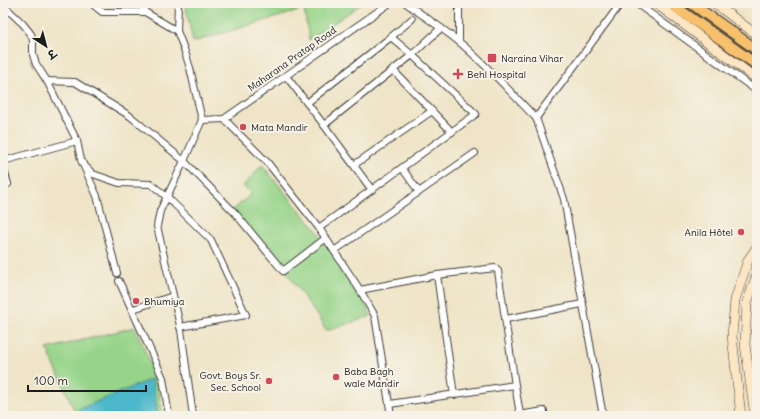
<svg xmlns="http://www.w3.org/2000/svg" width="760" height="419" viewBox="0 0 760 419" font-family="Delius,'Playpen Sans Deva',sans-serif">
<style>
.green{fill:#96d489;stroke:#597852}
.water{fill:#4eb8cb;stroke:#356a74}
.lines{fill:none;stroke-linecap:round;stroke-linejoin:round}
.street-casing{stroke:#3c3a36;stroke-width:8}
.secondary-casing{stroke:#3c3a36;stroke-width:10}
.primary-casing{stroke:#3c3a36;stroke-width:12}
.street{stroke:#fff;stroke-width:6}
.secondary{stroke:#fce6c4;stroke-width:9}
.primary{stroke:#f7c06c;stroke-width:10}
.poi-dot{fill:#d1495b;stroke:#f7f3e8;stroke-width:1.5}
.labels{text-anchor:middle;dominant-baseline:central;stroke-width:4;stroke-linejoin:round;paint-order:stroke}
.poi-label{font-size:10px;fill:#1c1c1c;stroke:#f7f3e8;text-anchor:start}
.street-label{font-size:10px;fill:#1c1c1c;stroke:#f7f3e8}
</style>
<rect width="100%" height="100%" fill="#f7f3e8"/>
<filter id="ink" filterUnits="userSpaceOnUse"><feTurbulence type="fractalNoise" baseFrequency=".025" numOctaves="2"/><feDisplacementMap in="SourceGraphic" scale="8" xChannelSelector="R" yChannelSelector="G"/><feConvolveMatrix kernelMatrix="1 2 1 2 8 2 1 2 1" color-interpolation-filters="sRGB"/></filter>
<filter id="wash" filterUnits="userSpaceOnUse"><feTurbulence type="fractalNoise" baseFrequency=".012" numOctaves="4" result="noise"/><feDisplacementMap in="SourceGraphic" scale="16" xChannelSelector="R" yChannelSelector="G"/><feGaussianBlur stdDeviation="0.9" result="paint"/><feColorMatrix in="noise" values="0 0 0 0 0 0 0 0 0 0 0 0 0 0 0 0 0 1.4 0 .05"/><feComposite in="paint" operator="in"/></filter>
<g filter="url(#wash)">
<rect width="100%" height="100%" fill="#efe4c7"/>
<g class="green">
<path d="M185,3H296L298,11L193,42Z"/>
<path d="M303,3H363L309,40Z"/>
<path d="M262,165L317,231L359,290L371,316L326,331L320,320L283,267L230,213L251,194L243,186Z"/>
<path d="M135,327L156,377L163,416H77L47,349Z"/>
</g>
<path class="water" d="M152,379L158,416H82L79,409Z"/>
</g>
<g filter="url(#ink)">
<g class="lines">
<g class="street-casing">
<g id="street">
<path d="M91,3L102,12H145L177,31"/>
<path d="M142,3L145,12"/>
<path d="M178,3L177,31L184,49L190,68L202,120L184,161L160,211L157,226L181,330L193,416"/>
<path d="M406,3C423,16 441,27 458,41C486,64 510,92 536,118L621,3"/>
<path d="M636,3L757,91"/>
<path d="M3,5L23,24L31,34L33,41V55L36,64L47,81L77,141L81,160L97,196L117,273"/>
<path d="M391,37L412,55L441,28"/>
<path d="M459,41V3"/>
<path d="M393,70L452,132"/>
<path d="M286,76L324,125"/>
<path d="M47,81L75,82L130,116L184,161L235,213L283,271L326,238"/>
<path d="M307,103L391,37L412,19"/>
<path d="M536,118L564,199L603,416"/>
<path d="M224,119L267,162L319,228L360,290L375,316L391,416"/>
<path d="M202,120L224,119L390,3"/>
<path d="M3,161L77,141"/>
<path d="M83,164L93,174L119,183L151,184L167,197L211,240L246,315L180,327"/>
<path d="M354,165L432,111"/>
<path d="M3,167L8,184L3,185"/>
<path d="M402,168L419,192"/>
<path d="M319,228L476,114L412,55L324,125L372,190"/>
<path d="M334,251L475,153"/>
<path d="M119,281L163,378L169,416"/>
<path d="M360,290L437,275"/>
<path d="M133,309L173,296"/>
<path d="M506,319L582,304"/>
<path d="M515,385L520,414L519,416"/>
<path d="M390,404L515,385L498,271L495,268L437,275L454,395"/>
<path d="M519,415L544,411"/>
</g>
</g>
<g class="secondary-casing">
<g id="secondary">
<path d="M655,3L757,79"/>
<path d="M714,3L757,35"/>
<path d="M741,416L732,336L735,300L748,260L757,247"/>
<path d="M755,416L745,345L747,303L757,274"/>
</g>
</g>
<g class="primary-casing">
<g id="primary">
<path d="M670,3L757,65"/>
<path d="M691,3L757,50"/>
</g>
</g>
<use href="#street" class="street"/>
<use href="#secondary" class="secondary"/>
<use href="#primary" class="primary"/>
</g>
</g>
<g class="poi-dot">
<rect x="487" y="53" width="10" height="10" rx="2"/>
<path d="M456 68h4v4h4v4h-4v4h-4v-4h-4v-4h4z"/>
<circle cx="243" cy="127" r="4"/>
<circle cx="741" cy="232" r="4"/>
<circle cx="136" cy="301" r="4"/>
<circle cx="336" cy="377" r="4"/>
<circle cx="269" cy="381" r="4"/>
</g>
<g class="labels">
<g class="poi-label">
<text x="501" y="58">Naraina Vihar</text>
<text x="467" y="74">Behl Hospital</text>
<text x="251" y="127">Mata Mandir</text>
<text x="733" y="232" text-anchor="end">Anila Hôtel</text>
<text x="144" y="301">Bhumiya</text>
<text x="344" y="371">Baba Bagh<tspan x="344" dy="12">wale Mandir</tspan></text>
<text x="261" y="375" text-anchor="end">Govt. Boys Sr.<tspan x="261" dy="12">Sec. School</tspan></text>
</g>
<g class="street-label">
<text transform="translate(292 59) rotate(-35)">Maharana Pratap Road</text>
</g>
</g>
<rect width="760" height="419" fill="none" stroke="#f7f3e8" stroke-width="16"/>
<g transform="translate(46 46) rotate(144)" stroke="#f7f3e8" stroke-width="3" paint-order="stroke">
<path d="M0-3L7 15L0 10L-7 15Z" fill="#1c1c1c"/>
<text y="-6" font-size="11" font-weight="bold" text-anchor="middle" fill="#1c1c1c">उ</text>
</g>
<path d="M28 385v6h118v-6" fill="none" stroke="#1c1c1c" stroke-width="2"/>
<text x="34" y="385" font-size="12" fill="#1c1c1c" stroke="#f7f3e8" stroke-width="3" paint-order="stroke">100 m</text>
</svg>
